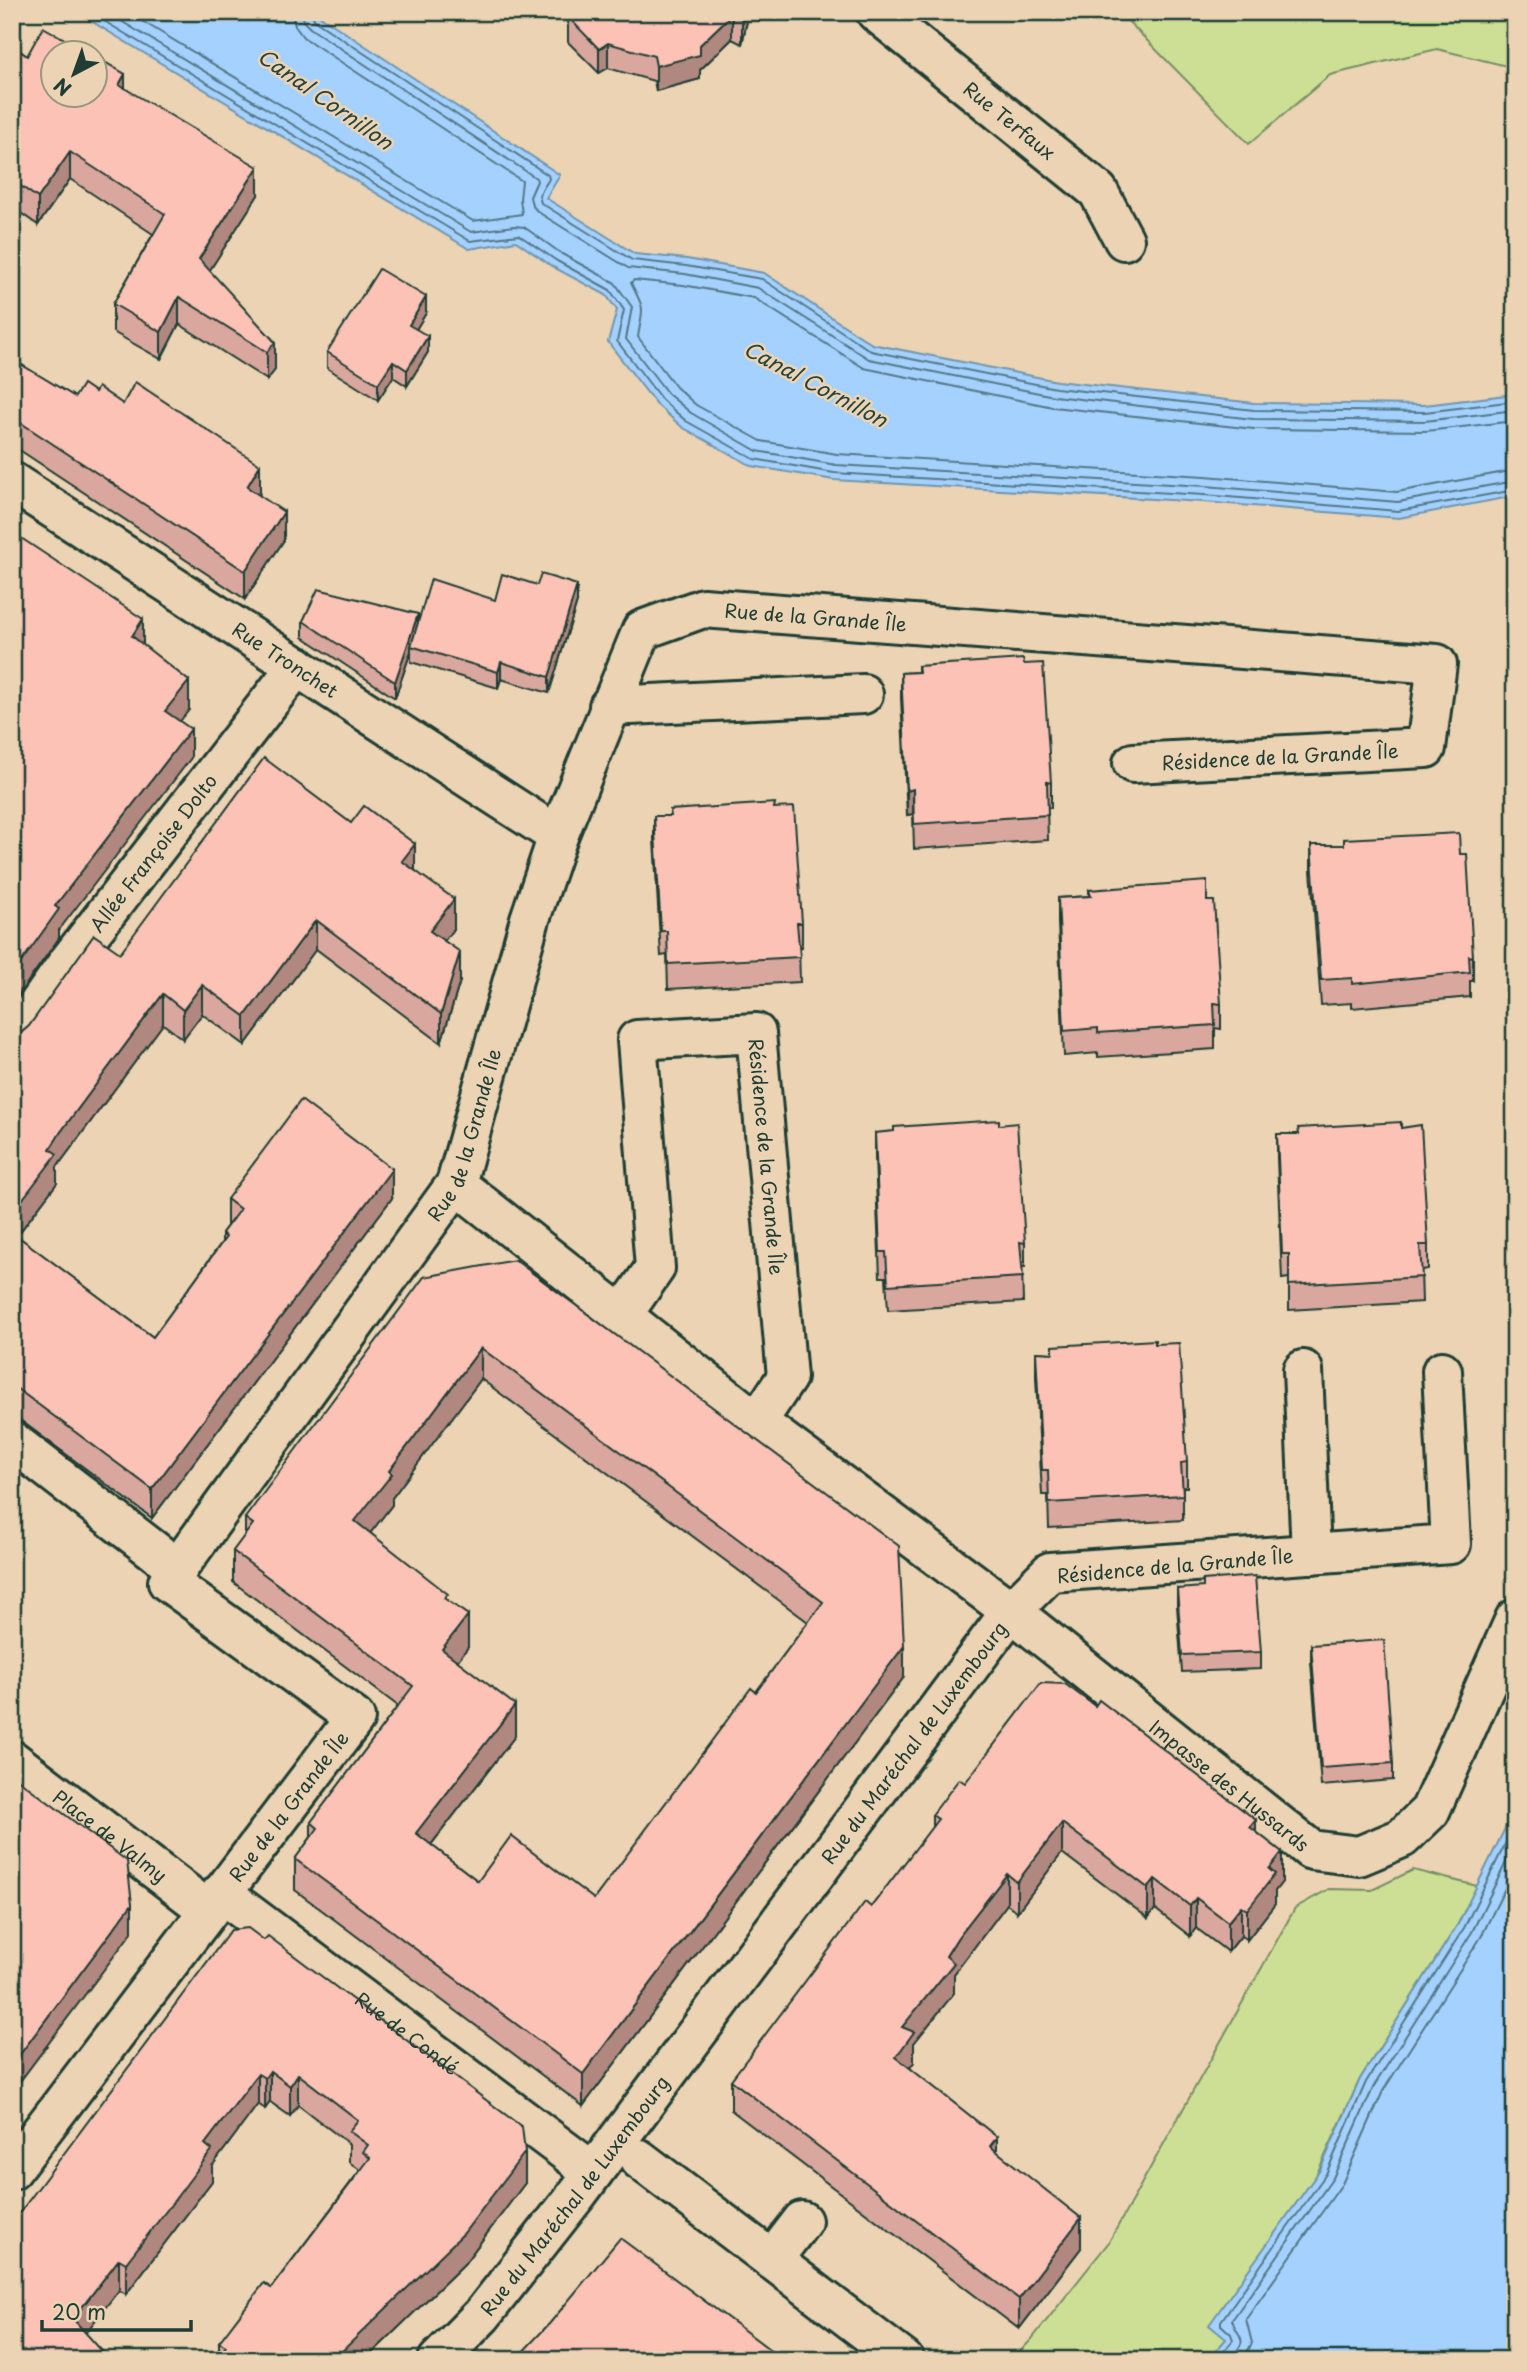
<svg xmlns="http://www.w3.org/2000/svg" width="1527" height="2372" viewBox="0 0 1527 2372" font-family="'Playpen Sans',sans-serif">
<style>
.green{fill:#ccdf94;stroke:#768e64;stroke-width:2}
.water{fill:#a4d1ff;stroke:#6f96ae;stroke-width:2}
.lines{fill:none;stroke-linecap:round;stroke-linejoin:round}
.shore{stroke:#547885;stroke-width:2}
.minor-casing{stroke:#1f3d34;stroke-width:44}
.minor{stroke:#ebd3b3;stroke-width:38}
.wall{fill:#d9a79d;stroke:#1f3d34;stroke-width:2;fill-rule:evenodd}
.shaded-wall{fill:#b0887f;stroke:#1f3d34;stroke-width:2}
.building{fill:#fcc2b6;stroke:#1f3d34;stroke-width:2;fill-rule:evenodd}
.labels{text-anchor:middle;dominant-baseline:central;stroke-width:5;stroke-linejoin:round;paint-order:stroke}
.street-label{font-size:19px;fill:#1f3d34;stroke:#ebd3b3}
.water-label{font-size:21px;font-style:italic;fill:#26443e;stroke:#ebd3b3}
</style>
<rect width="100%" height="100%" fill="#ebd3b3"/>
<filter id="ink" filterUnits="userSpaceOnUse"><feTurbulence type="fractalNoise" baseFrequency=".0143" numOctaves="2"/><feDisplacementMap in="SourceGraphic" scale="14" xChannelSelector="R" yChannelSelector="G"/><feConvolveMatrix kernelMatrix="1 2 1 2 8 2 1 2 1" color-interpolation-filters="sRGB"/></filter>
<g filter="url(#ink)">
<g class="green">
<path d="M1119,12H1515V68L1437,49L1330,75L1249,144Z"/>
<path d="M1413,1870L1477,1886L1458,1924L1360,2079L1316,2176L1210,2325L1227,2339L1208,2360H1012L1031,2340L1109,2242L1295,1908L1329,1889L1372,1890Z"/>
</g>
<g class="water">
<path d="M76,12H314L560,175L546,198L635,254L687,259L764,273L872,344L1057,381L1254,403L1425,405L1515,394V496L1399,518L1203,502L834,480L752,466L682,427L656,404L608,342L617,310L606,295L553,267L516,241L469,249Z"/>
<path d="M1515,1808V2360H1208L1226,2339L1209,2325L1320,2170L1360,2079L1458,1924Z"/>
</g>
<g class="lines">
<g class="shore">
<path d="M89,12L470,241L519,235L557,261L610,290L624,310L617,341L662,400L686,421L754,459L834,473L1204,495L1398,511L1515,490"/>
<path d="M106,12L471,232L514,226L524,227L562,254L615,283L632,307L626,339L668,394L691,413L757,451L836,465L1205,486L1398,502L1515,481"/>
<path d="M127,12L473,221L522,214L520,199L522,181L303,37L295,26L292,12"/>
<path d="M302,12L304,22L310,28L536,178L537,181L530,197L532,205L538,212L628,268L685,274L758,288L869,359L1054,396L1253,419L1425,421L1515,410"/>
<path d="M311,12L315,21L548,175L549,179L539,195L541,203L632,260L686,266L762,279L871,351L1056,388L1254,410L1425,412L1515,401"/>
<path d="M1515,421L1426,431L1254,429L1053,407L864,368L754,298L683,285L634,280L631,283C646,313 643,304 638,337L676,387L696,405L761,441L837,454L1205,476L1397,492L1515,470"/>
<path d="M1217,2360L1233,2340L1231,2334L1221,2325V2321L1326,2174L1366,2082L1464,1928L1515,1824"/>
<path d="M1229,2360C1251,2336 1239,2341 1232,2320L1333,2178L1374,2086L1472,1932L1515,1844"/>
<path d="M1243,2360L1252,2343L1246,2319L1342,2184L1383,2091L1481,1937L1515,1868"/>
</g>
<g class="minor-casing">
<g id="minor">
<path id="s1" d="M876,12L1098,191L1124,240"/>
<path id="s2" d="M12,482L558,836"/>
<path d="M609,706L863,694"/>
<path id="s3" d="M12,1042L69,961L297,666"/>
<path id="s4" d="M623,1314L655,1268L637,1040L756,1033L787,1377L757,1422"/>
<path d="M1303,1370L1311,1554"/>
<path id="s5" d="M1442,1371L1451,1544L1050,1572L1011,1611L1311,1850L1359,1856L1402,1838L1430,1811L1515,1619"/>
<path d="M12,1441L178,1569"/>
<path id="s6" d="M12,1760L208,1910"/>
<path id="s7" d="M221,1893L593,2172"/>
<path d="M639,2159L904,2360"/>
<path id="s8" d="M12,2170L355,1718L168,1582L456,1184L530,919L558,836L642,630L703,608L1437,664L1426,748L1133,763"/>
<path d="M772,2260L802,2221"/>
<path id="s9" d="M438,2360L482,2315L578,2193L1011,1611L757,1422L456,1184"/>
</g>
</g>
<use href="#minor" class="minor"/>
</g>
<g class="wall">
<path d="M570,12H749L742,44L732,39L700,70V79L656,91L654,81L608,68L599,73L568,42V17L571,13Z"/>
<path d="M12,45L27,56L125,88L258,195L209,271L275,342V370L267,380L179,324L161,359L113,332V304L153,234L70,179L38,225L12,207Z"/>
<path d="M426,313L416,329L428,352L407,386L393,377L378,400L327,368V352Z"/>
<path d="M12,359L75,397L260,493L259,495L284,540L245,599L12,445Z"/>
<path d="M495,600L577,602L549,693L501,679L498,688L411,662V651L395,698L303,637V621L418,622Z"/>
<path d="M1024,664L1051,783V808L1047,807L1048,840L914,849L913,814L907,815L901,698V673L918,672V666Z"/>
<path d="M775,808L802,923V947H799L800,982L668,989L667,955L661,956L654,840V816H670V810Z"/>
<path d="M1344,839L1460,854L1473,957V981H1470V997L1352,1008V1003L1321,1005L1311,870V845H1344Z"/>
<path d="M415,870L454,928L444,941L460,981L441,1043L316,949L245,1045L202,1014L183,1039L163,1024L60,1163L57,1167V1183L17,1236L153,1337L222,1242V1233L227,1226V1199L392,1198L152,1518L12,1414V1034L21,1033L120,953Z"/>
<path d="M1089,890L1221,1004V1029L1215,1028V1049L1098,1057V1053L1064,1056L1058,923V898L1089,896Z"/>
<path d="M1401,1128L1428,1245V1269L1421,1270L1422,1302L1289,1310V1278L1282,1279L1277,1158V1134H1298Z"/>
<path d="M875,1133L1025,1243V1267H1022L1023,1302L888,1310L886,1277H880L875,1158Z"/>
<path d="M515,1260L904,1677L583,2106L295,1890V1859L311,1837V1822L398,1706L233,1582V1551L245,1535V1518ZM481,1379L808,1622L756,1692L594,1899L478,1881L431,1845L515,1736L457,1661L468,1647L448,1601L370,1533L392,1505V1498Z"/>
<path d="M1155,1344L1187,1462V1487H1183V1520L1049,1528L1048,1495H1042L1036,1377V1352L1053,1353Z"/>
<path d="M1177,1589L1261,1652V1669L1182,1672L1177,1606Z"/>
<path d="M1311,1645L1393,1763V1780L1321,1786L1311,1662Z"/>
<path d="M965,1783L1256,1831L1282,1882L1275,1891V1904L1247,1940L1241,1936L1228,1952L1196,1928L1190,1936L1155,1909L1148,1918L1062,1853L1017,1912L1007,1904L954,1974V1993L914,2043V2062L910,2068L997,2152L1081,2248L1019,2329L731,2110V2080L871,1907L932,1828V1815Z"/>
<path d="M231,1930L525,2183L464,2264L365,2360H216L219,2355V2342L271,2288L360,2170L349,2162V2144L298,2105L290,2116L270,2102L265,2109L258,2104L212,2166V2181L126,2294L119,2290L12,2360Z"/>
</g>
<g class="shaded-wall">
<path d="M744,12H749L742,44V19Z"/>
<path d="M732,14V39L700,70V79L656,91V66L700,45Z"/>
<path d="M608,43V68L599,73V49Z"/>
<path d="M125,74V101L119,85Z"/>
<path d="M70,152V179L38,225V198Z"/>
<path d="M258,167V195L199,287V259Z"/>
<path d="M179,297V324L161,359V332Z"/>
<path d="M426,297V313L409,341V325Z"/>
<path d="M428,336V352L407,386V370Z"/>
<path d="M275,342V370L267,380V352Z"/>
<path d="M393,361V377L378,400V384Z"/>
<path d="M260,465V493L247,515V487Z"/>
<path d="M284,512V540L245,599V571Z"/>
<path d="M577,585V602L549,693V677Z"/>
<path d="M418,614V630L411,646V651L395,698V682Z"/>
<path d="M143,619V648L132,636Z"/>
<path d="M501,662V679L498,688V672Z"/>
<path d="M189,681V710L165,740V711Z"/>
<path d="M191,729V758L59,930V938L12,1004V975L55,906Z"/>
<path d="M913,789V814L907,815V791Z"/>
<path d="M415,844V873L402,861Z"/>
<path d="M454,899V928L430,960V931Z"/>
<path d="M316,920V949L245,1045V1016Z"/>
<path d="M460,952V981L441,1043V1014Z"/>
<path d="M202,985V1014L183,1039V1010Z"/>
<path d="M163,994V1024L57,1167V1183L12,1242V1213L50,1149L60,1133Z"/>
<path d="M392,1169V1198L152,1518V1489Z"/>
<path d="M481,1348V1379L392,1498V1505L355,1553V1521L389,1471Z"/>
<path d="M468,1615V1647L442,1681V1649Z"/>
<path d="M904,1646V1677L583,2106V2074Z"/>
<path d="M515,1705V1736L416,1864V1833Z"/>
<path d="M1256,1820V1850L1250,1827Z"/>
<path d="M1062,1823V1853L1017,1912V1882Z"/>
<path d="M1282,1852V1882L1275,1891V1904L1247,1940V1910L1269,1869Z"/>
<path d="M1007,1874V1904L954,1974V1993L914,2043V2062L896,2087V2057L902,2027L958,1937Z"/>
<path d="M1155,1879V1909L1148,1918V1888Z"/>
<path d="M1196,1898V1928L1190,1936V1906Z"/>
<path d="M132,1904V1932L12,2092V2065Z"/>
<path d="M1241,1906V1936L1228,1952V1922Z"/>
<path d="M270,2071V2102L265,2109V2078Z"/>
<path d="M258,2074V2104L212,2166V2181L126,2294V2263L205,2144Z"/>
<path d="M298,2074V2105L290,2116V2086Z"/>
<path d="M997,2137V2167L990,2146Z"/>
<path d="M525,2152V2183L464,2264L365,2360H333Z"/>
<path d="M1081,2218V2248L1019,2329V2299Z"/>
<path d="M119,2259V2290L73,2349V2319Z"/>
</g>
<g class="building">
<path d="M572,12H744L742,19L732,14L700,45V55L656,66L654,56L608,43L599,49L568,17Z"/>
<path d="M43,27L88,52H52V94H94V56L125,74L119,85L258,167L199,259L275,342L267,352L179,297L161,332L113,304L165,214L70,152L38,198L12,180V45L27,56Z"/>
<path d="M379,269L426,297L409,325L428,336L407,370L393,361L378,384L327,352Z"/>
<path d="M12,359L75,397L83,384L95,392L98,387L123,404L135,382L260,465L247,487L284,512L245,571L12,417Z"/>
<path d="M12,532L143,619L132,636L189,681L165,711L191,729L55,906L59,909L12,975Z"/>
<path d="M502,574L537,585L541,574L577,585L549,677L501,662L498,672L411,646L431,579L495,600Z"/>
<path d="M318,589L418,614L395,682L303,621Z"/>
<path d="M1023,659L1024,664L1043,663L1051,783L1047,782L1048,815L914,824L913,789L907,791L901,673L919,672L918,666Z"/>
<path d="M264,758L351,823L364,806L415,844L402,861L454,899L430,931L460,952L441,1014L316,920L245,1016L202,985L183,1010L163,994L60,1133L50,1149L57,1154L12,1213V1034L21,1033L29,1026L94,935L120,953Z"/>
<path d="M775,803L774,808L794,807L802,923H797L800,957L668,964L667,931H661L654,816H671L670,810Z"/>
<path d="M1459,833L1460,854H1467L1473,957L1469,956L1470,972L1352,984V978L1321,980L1311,845H1344V839Z"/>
<path d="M1207,881V901H1214L1221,1004L1214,1003L1215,1025L1098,1033V1028L1064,1031L1058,898L1091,896L1089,890Z"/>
<path d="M301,1100L392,1169L152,1489L12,1385V1232L153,1337L226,1237L222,1233L240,1209L227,1199Z"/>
<path d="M999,1120V1125L1017,1123L1025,1243L1020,1242L1023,1277L888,1285L886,1252H880L875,1133L894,1131V1127Z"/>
<path d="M1401,1122V1128L1421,1125L1428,1245H1420L1422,1277L1289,1285V1254H1282L1277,1134H1299L1298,1128Z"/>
<path d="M515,1260L899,1546L904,1646L583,2074L295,1859L318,1828L311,1822L413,1686L233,1551L253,1524L245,1518L424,1277ZM481,1348L823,1602L756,1692L751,1688L594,1899L511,1836L478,1881L416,1833L515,1705L442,1649L468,1615L444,1598L448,1594L355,1521L392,1474L389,1471Z"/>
<path d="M1155,1340V1344L1179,1343L1187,1462L1181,1463L1183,1495L1049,1503L1048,1470H1042L1036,1352L1053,1353V1346Z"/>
<path d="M1255,1576L1261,1652L1182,1655L1177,1589L1203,1587V1580Z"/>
<path d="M1384,1640L1393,1763L1321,1768L1311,1645Z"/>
<path d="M1041,1683L1065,1684L1095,1706L1099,1700L1256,1820L1250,1827L1282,1852L1269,1869L1275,1874L1247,1910L1241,1906L1228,1922L1196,1898L1190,1906L1155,1879L1148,1888L1062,1823L1017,1882L1007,1874L958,1937L946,1956L954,1963L902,2027L914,2032L896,2057L997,2137L990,2146L1081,2218L1019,2299L731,2080L865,1902L871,1907L938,1819L932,1815L959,1779L965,1783Z"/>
<path d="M12,1775L127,1861L132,1904L12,2065Z"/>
<path d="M248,1928L264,1940L268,1936L522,2127L525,2152L464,2233L333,2360H216L226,2346L219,2342L264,2283L271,2288L370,2158L363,2152L368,2145L349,2131L358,2120L298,2074L290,2086L270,2071L265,2078L258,2074L205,2144L212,2150L173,2202L126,2263L119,2259L73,2319L110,2360H12V2223L231,1930Z"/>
<path d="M620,2238L784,2360H515L550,2323Z"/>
</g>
</g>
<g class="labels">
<g class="street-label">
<text stroke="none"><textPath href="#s1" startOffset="172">Rue Terfaux</textPath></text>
<text stroke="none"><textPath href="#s8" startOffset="2053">Rue de la Grande Île</textPath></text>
<text stroke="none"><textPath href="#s2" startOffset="326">Rue Tronchet</textPath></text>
<text transform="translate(1280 756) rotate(-3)">Résidence de la Grande Île</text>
<text stroke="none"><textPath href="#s3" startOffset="236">Allée Françoise Dolto</textPath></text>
<text stroke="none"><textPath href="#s8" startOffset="1339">Rue de la Grande Île</textPath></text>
<text stroke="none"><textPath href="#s4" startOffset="528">Résidence de la Grande Île</textPath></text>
<text transform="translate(1175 1565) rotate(-5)">Résidence de la Grande Île</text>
<text stroke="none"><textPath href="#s9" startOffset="780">Rue du Maréchal de Luxembourg</textPath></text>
<text stroke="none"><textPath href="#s5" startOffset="910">Impasse des Hussards</textPath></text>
<text stroke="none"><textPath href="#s8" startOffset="457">Rue de la Grande Île</textPath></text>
<text stroke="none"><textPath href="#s6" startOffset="124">Place de Valmy</textPath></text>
<text stroke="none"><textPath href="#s7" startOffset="233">Rue de Condé</textPath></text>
<text stroke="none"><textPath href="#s9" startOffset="214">Rue du Maréchal de Luxembourg</textPath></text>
</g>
<g class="water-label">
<text transform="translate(326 98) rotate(35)">Canal Cornillon</text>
<text transform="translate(816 383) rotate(28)">Canal Cornillon</text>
</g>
</g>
<rect width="1527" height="2372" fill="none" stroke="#ebd3b3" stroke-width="42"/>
<rect x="21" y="21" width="1485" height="2330" fill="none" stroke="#1f3d34" stroke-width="2.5" filter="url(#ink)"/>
<g transform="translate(74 74) rotate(221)"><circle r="33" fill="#ebd3b3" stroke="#999780" stroke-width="2"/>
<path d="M0-5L12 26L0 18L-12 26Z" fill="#1f3d34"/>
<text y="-10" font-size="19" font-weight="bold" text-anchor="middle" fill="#1f3d34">N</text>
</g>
<path d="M42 2320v10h149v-10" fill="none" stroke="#1f3d34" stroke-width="3.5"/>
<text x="52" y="2320" font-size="21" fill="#1f3d34" stroke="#ebd3b3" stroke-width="5" paint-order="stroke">20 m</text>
</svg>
